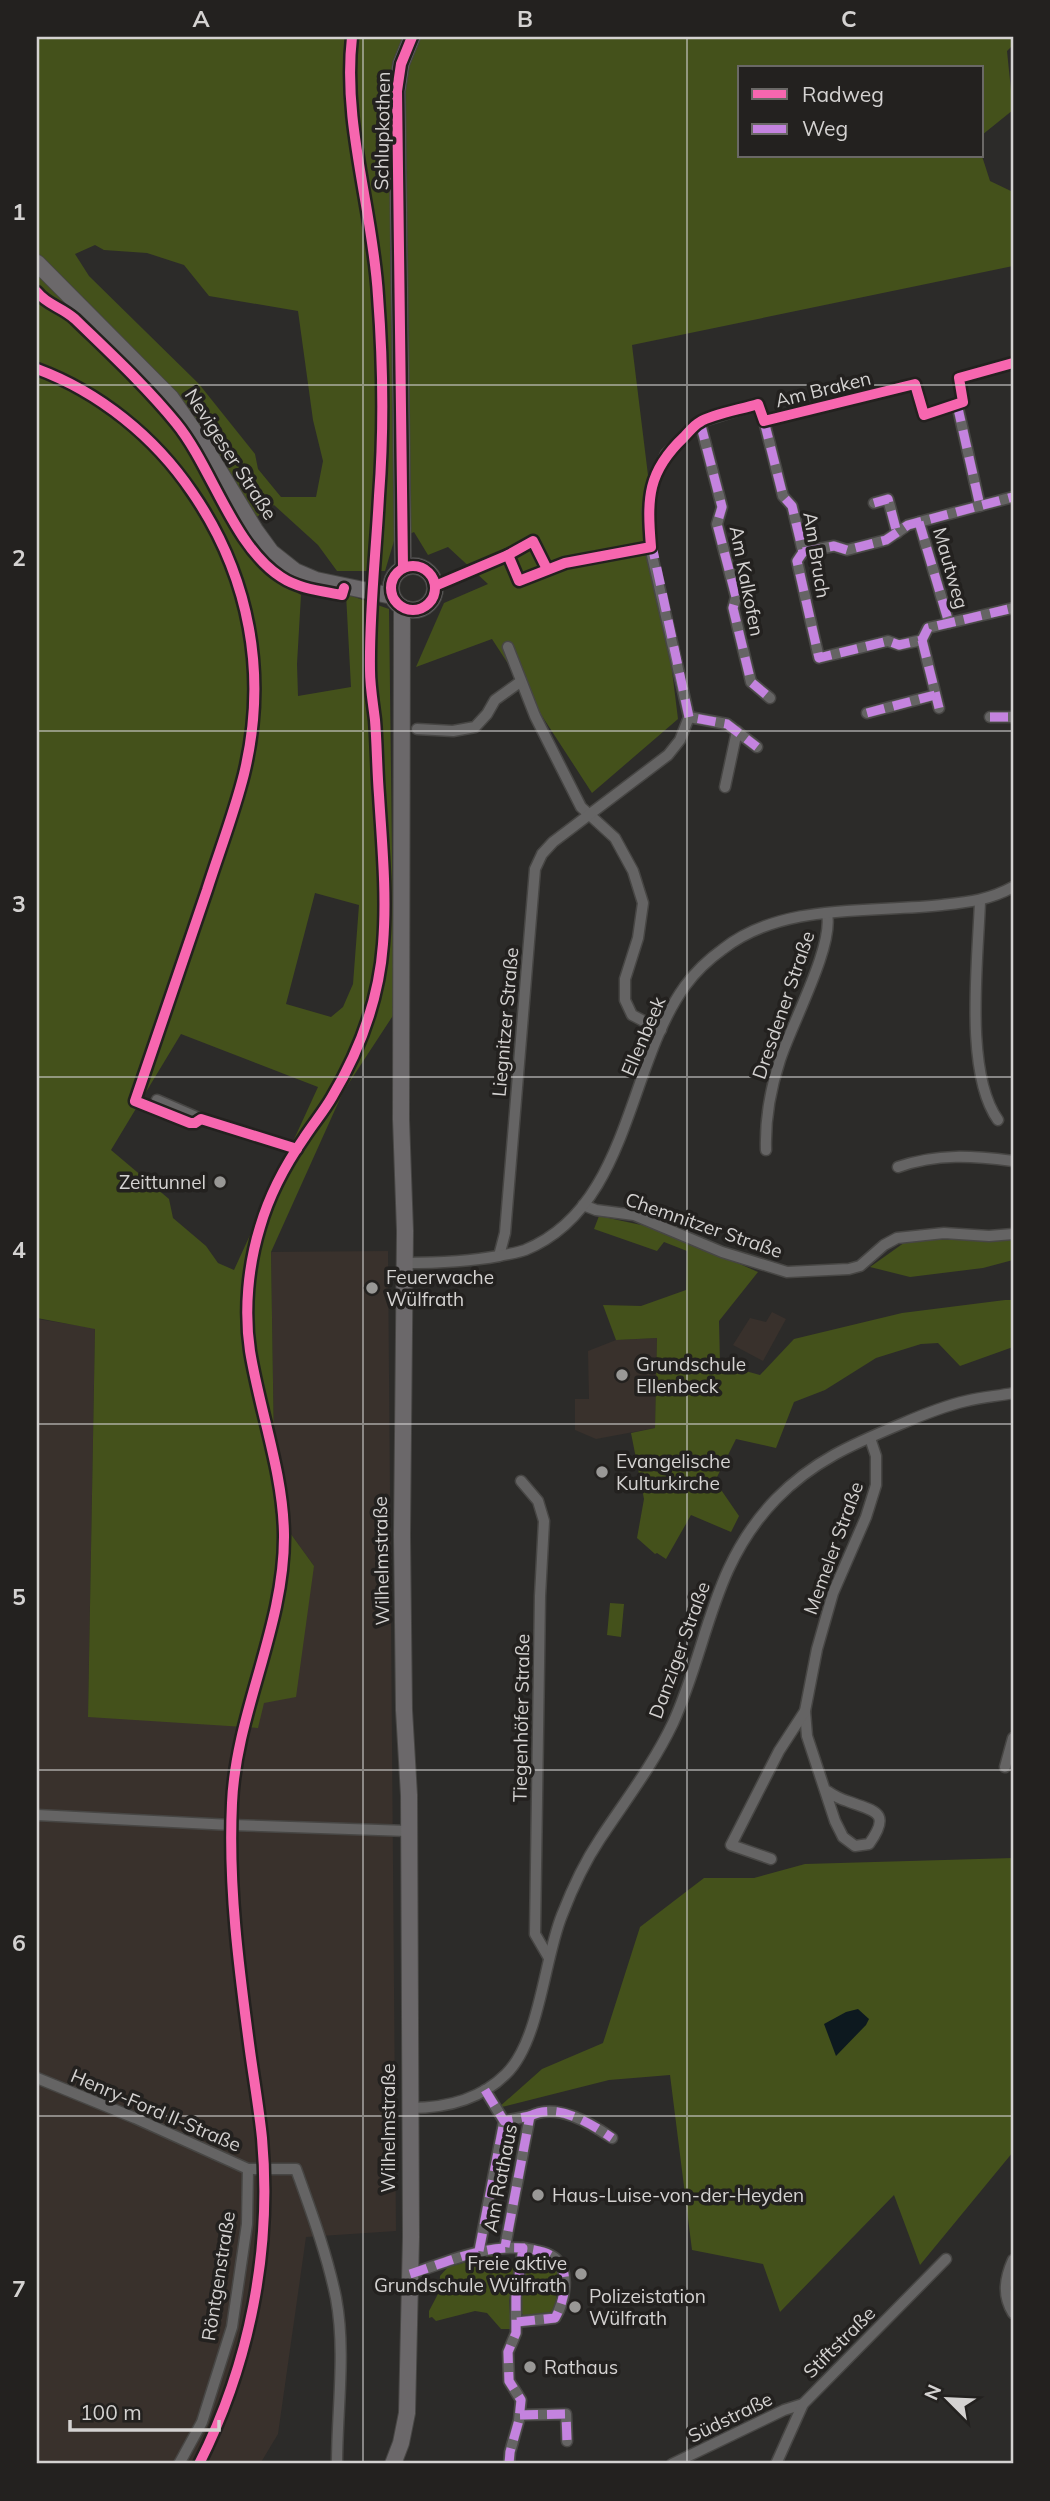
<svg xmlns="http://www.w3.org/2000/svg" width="1050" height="2501" viewBox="0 0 1050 2501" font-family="Mulish,sans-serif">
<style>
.built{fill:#39312c}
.green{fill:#44511b;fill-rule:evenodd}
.water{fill:#0d191f}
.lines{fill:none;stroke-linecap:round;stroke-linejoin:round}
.street-casing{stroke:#474644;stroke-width:13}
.secondary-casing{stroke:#474644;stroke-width:18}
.street{stroke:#656464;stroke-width:10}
.secondary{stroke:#6b686a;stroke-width:16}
.quiet{stroke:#c483df;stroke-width:9;stroke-dasharray:18 9;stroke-linecap:butt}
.cycleway-casing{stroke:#23211f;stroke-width:15}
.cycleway{stroke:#f766af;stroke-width:10}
.grid{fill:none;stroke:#d4d2d1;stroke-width:2;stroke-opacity:0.55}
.poi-dot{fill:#999896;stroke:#23211f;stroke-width:2.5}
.labels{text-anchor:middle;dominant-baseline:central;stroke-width:7;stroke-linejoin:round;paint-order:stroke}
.street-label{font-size:19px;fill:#d4d2d1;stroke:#23211f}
.poi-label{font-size:19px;fill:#d4d2d1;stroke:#23211f;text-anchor:start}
.neatline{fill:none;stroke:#d4d2d1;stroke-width:2.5}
.grid-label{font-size:23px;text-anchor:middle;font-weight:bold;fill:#d4d2d1}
</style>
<rect width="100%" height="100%" fill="#2c2b29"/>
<g class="built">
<path d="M388,1251L396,2231L306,2237L278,2434L260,2464H37V1319L95,1328L88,1717L264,1703L314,1566L275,1512L271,1252Z"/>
<path d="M772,1312L786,1319L763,1361L733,1345L750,1318L766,1322Z"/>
<path d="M657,1338L655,1428L596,1439L575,1430V1399H589L588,1351L616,1340Z"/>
</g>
<g class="green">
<path d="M37,37H1013V45L1007,51L1013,110L982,135V68H740V156H982L990,181L1013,192V266L632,345L678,719L592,793L492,639L416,667L444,603L488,584L448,547L428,555L414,532L394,541L385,571H337L318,545L274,505L236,531L263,572L301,595L297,664L298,696L351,687L346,594L389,609L394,1014L343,1092L271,1252L275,1512L314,1566L296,1697L264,1703L258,1728L88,1717L95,1329L37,1318ZM95,245L104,250L147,253L184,265L209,296L298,311L313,420L323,461L316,497H281L258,469L255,454L199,384L89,276L75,254ZM315,893L359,905L353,984L343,1007L331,1017L286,1004ZM181,1034L318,1087L234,1270L218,1263L206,1246L173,1218L169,1199L111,1150Z"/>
<path d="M599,1216L660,1229L758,1272L719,1321L720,1364L760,1375L794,1339L902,1313L1005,1300H1013V1347L960,1366L938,1343L921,1344L876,1358L825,1390L794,1402L776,1448L736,1439L715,1481L739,1516L731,1532L691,1515L666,1559L657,1553L655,1554L637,1538L644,1499L631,1433L655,1428L657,1338L616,1340L603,1305L641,1306L686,1290L687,1251L664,1242L657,1251L594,1229Z"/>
<path d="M1013,1239V1260L983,1268L910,1277L870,1267L908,1240Z"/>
<path d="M610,1603L624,1604L621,1637L607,1635Z"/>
<path d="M1013,1858V2152L920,2265L894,2195L780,2312L763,2264L692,2250L670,2075L609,2080L498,2108L542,2069L603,2043L640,1927L704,1878H754L805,1864Z"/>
<path d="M530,2252L548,2257L559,2271L555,2308L550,2315H523L519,2310Z"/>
<path d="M493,2255V2259L515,2269L509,2301L511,2329H501L487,2313L475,2311L436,2321L432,2317L429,2318V2311L439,2292L440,2276L448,2267Z"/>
</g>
<path class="water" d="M858,2009L869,2019L866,2025L836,2056L824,2024L846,2012Z"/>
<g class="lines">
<g class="street-casing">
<g id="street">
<path d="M957,404L980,506"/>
<path d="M764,421L783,496L792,506L803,552L797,561L819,658L888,641L899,645L922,640L928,628L1013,608"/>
<path d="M700,422L722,507L717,524L736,597L733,608L751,682L770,698"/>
<path d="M874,503L888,499L897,533"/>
<path d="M919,522L949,623"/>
<path d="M803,552L834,546L847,550L886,540L908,525L1013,497"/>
<path d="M922,640L939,708"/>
<path d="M508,647L535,716L581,807L615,838L633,871L643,903L638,938L625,979V1000L632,1015L661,1030"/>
<path d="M867,713L935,695"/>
<path d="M689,717L727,724L757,747"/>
<path d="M990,717H1013"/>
<path d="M417,729L453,731L475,727L487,714L495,700L520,682"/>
<path d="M725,787L737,731"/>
<path d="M980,901C978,960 964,1073 998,1120"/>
<path d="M157,1100L201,1119L280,1144"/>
<path d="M766,1150C765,1118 770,1090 780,1060C791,1025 834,946 827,914"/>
<path d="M898,1167C938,1153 973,1156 1013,1161"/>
<path d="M583,1205L596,1210L634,1215L722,1252L787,1272L849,1269L860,1266L884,1245L897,1238L944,1233L989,1236L1013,1234"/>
<path d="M499,1256L505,1233L535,869L542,854L553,842L668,755L680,740L689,717L651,551L648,510L653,482L666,454L700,422L758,404L764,421L915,384L924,415L963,402L959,378L1013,363"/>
<path d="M404,1263C437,1263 467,1262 499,1256C507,1254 517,1253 525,1250C629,1208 627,1066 685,986C696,971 709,959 723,949C783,902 871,913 942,905C969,902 989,900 1013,887"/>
<path d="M521,1481L538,1501L544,1521L540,1596L535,1934L549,1958"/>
<path d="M805,1711L807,1736L835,1821L843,1837L855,1846L869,1844C893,1811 873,1811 847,1801C840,1799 833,1795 827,1791"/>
<path d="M1005,1767L1013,1738"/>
<path d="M37,1815L231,1825L408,1831"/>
<path d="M771,1859L731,1845L779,1751L805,1711L817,1649L833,1593L866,1517L876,1485V1456L870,1438"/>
<path d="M37,2078L135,2118L248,2169H296C311,2211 327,2254 336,2298C346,2352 337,2409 337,2464"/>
<path d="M485,2090L504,2121L530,2116L505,2247"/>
<path d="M410,2108C446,2108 480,2100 506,2074C540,2041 544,1959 562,1915C572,1889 584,1863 600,1839C625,1801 653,1765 673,1723C709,1644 711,1566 776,1499C813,1461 853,1444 901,1424C922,1415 944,1406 966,1401C982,1397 998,1396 1013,1393"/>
<path d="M530,2116C557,2102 590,2123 612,2138"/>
<path d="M479,2251L504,2121"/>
<path d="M1013,2260C1005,2278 1002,2295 1013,2313"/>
<path d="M410,2274C448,2262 483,2245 523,2248L516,2297V2333L508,2352L509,2381L521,2400L519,2420L510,2452L509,2464"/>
<path d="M517,2322L555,2318C564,2303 571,2272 556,2259C547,2251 534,2250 523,2248"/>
<path d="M520,2415L566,2414L567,2441"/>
<path d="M179,2464L202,2422L232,2327L247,2224L248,2169"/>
<path d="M672,2464L784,2410L803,2404"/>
<path d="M776,2464L803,2404L946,2259"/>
</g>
</g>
<g class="secondary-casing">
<g id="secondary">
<path d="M37,263L171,398L203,444L255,530L271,552L295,571L316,580L392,596"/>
<circle cx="413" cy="588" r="22"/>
<path d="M403,568L397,91L401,64L412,37"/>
<path d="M393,2464L401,2443L407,2413L411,2237L409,1795L404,1710L402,1535L405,1231L401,1119L402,607"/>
</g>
</g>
<use href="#street" class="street"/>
<use href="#secondary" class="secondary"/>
<g class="quiet">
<path d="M957,404L980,506"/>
<path d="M764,421L783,496L792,506L803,552L797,561L819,658L888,641L899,645L922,640L928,628L1013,608"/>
<path d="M700,422L722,507L717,524L736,597L733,608L751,682L770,698"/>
<path d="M874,503L888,499L897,533"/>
<path d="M919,522L949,623"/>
<path d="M651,541L689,717L727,724L757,747"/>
<path d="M803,552L834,546L847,550L886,540L908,525L1013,497"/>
<path d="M922,640L939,708"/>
<path d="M867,713L935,695"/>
<path d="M990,717H1013"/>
<path d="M485,2090L504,2121L530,2116L505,2247"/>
<path d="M530,2116C557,2102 590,2123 612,2138"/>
<path d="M479,2251L504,2121"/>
<path d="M410,2274C448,2262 483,2245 523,2248L516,2297V2333L508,2352L509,2381L521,2400L519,2420L510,2452L509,2464"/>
<path d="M517,2322L555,2318C564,2303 571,2272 556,2259C547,2251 534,2250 523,2248"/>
<path d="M520,2415L566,2414L567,2441"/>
</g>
<g class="cycleway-casing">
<g id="cycleway">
<path d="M37,292C47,305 62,307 75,319C109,352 146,386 176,423C212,467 233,546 281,577C299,589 322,591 342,595L344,588"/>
<path d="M37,369C99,392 155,437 192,492C250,576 268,675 244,774C234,814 219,852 207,890C183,961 159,1031 135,1101L190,1123H195L201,1119L297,1149"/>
<path d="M508,555L519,581L565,563L651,547C647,498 647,472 684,437C689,432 694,425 700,422C712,414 743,409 758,404L764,421L915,384L924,415L963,402L959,378L1013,363"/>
<circle cx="413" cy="588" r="22"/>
<path d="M403,568L397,91L401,64L412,37"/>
<path d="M435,586L508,555L533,541L547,569"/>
<path d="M199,2464C250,2363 272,2250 262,2138C259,2109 254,2080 250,2051C239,1969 228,1886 232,1803C236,1711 285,1627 284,1534C283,1472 260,1412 250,1351C244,1311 248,1266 260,1227C269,1196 286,1164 304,1138C313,1124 324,1111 332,1097C360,1050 379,999 383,944C387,894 382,844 379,795C377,770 377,745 375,720C373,703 370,687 370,670C369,612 376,554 379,496C384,430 383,362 378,296C373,209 342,124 352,37"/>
</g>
</g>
<use href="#cycleway" class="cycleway"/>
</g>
<path class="grid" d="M363,37V2464M687,37V2464M37,385H1013M37,731H1013M37,1077H1013M37,1424H1013M37,1770H1013M37,2116H1013"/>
<g class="poi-dot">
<circle cx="220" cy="1182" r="7"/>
<circle cx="372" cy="1288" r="7"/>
<circle cx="622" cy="1375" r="7"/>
<circle cx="602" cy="1472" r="7"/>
<circle cx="538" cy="2195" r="7"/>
<circle cx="581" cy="2274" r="7"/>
<circle cx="575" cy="2307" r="7"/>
<circle cx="530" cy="2367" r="7"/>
</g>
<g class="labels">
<g class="street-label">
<text transform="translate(382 131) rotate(-89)">Schlupkothen</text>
<text transform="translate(823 389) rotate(-14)">Am Braken</text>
<text transform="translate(231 454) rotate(57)">Nevigeser Straße</text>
<text transform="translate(817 555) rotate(81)">Am Bruch</text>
<text transform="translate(951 568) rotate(74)">Mautweg</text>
<text transform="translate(747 581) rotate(79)">Am Kalkofen</text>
<text transform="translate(783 1005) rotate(-71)">Dresdener Straße</text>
<text transform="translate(505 1022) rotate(-85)">Liegnitzer Straße</text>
<text transform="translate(643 1036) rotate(-67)">Ellenbeek</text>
<text transform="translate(704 1225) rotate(19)">Chemnitzer Straße</text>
<text transform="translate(833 1548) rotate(-70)">Memeler Straße</text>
<text transform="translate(381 1561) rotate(-91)">Wilhelmstraße</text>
<text transform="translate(679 1650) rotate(-70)">Danziger Straße</text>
<text transform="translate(521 1718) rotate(-89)">Tiegenhöfer Straße</text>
<text transform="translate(156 2110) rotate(23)">Henry-Ford II-Straße</text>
<text transform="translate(388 2128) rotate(-90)">Wilhelmstraße</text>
<text transform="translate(500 2178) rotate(-79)">Am Rathaus</text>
<text transform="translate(218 2276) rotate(-81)">Röntgenstraße</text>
<text transform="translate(839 2342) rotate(-45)">Stiftstraße</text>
<text transform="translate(730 2417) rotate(-26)">Südstraße</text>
</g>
<g class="poi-label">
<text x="206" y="1182" text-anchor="end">Zeittunnel</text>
<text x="386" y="1277">Feuerwache<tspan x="386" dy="22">Wülfrath</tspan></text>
<text x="636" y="1364">Grundschule<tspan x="636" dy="22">Ellenbeck</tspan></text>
<text x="616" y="1461">Evangelische<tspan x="616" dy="22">Kulturkirche</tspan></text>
<text x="552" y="2195">Haus-Luise-von-der-Heyden</text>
<text x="567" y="2263" text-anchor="end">Freie aktive<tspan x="567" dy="22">Grundschule Wülfrath</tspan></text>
<text x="589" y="2296">Polizeistation<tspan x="589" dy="22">Wülfrath</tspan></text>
<text x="544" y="2367">Rathaus</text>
</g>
</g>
<rect width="1050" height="2501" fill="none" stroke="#23211f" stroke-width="77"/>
<rect x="738" y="66" width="245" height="91" fill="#23211f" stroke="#6a6866" stroke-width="2"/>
<rect x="752" y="89" width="35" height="10" fill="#f766af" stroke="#6a6866" stroke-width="2"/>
<text x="802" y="102" font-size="21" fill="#d4d2d1">Radweg</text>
<rect x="752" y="124" width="35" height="10" fill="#c483df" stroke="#6a6866" stroke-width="2"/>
<text x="802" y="136" font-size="21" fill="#d4d2d1">Weg</text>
<g transform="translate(948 2399) rotate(294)" stroke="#23211f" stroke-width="5" paint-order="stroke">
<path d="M0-5L12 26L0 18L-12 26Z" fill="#d4d2d1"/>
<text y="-10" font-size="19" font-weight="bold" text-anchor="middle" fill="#d4d2d1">N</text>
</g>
<path d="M70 2420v10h149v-10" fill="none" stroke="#d4d2d1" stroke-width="3.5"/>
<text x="80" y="2420" font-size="21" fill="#d4d2d1" stroke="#23211f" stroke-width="5" paint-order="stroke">100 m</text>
<rect x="38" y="38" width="974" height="2424" class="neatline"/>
<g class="grid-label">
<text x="201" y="27">A</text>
<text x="525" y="27">B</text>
<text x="849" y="27">C</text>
<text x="19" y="220">1</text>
<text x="19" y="566">2</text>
<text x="19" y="912">3</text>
<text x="19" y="1258">4</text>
<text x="19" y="1605">5</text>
<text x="19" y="1951">6</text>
<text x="19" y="2297">7</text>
</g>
</svg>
